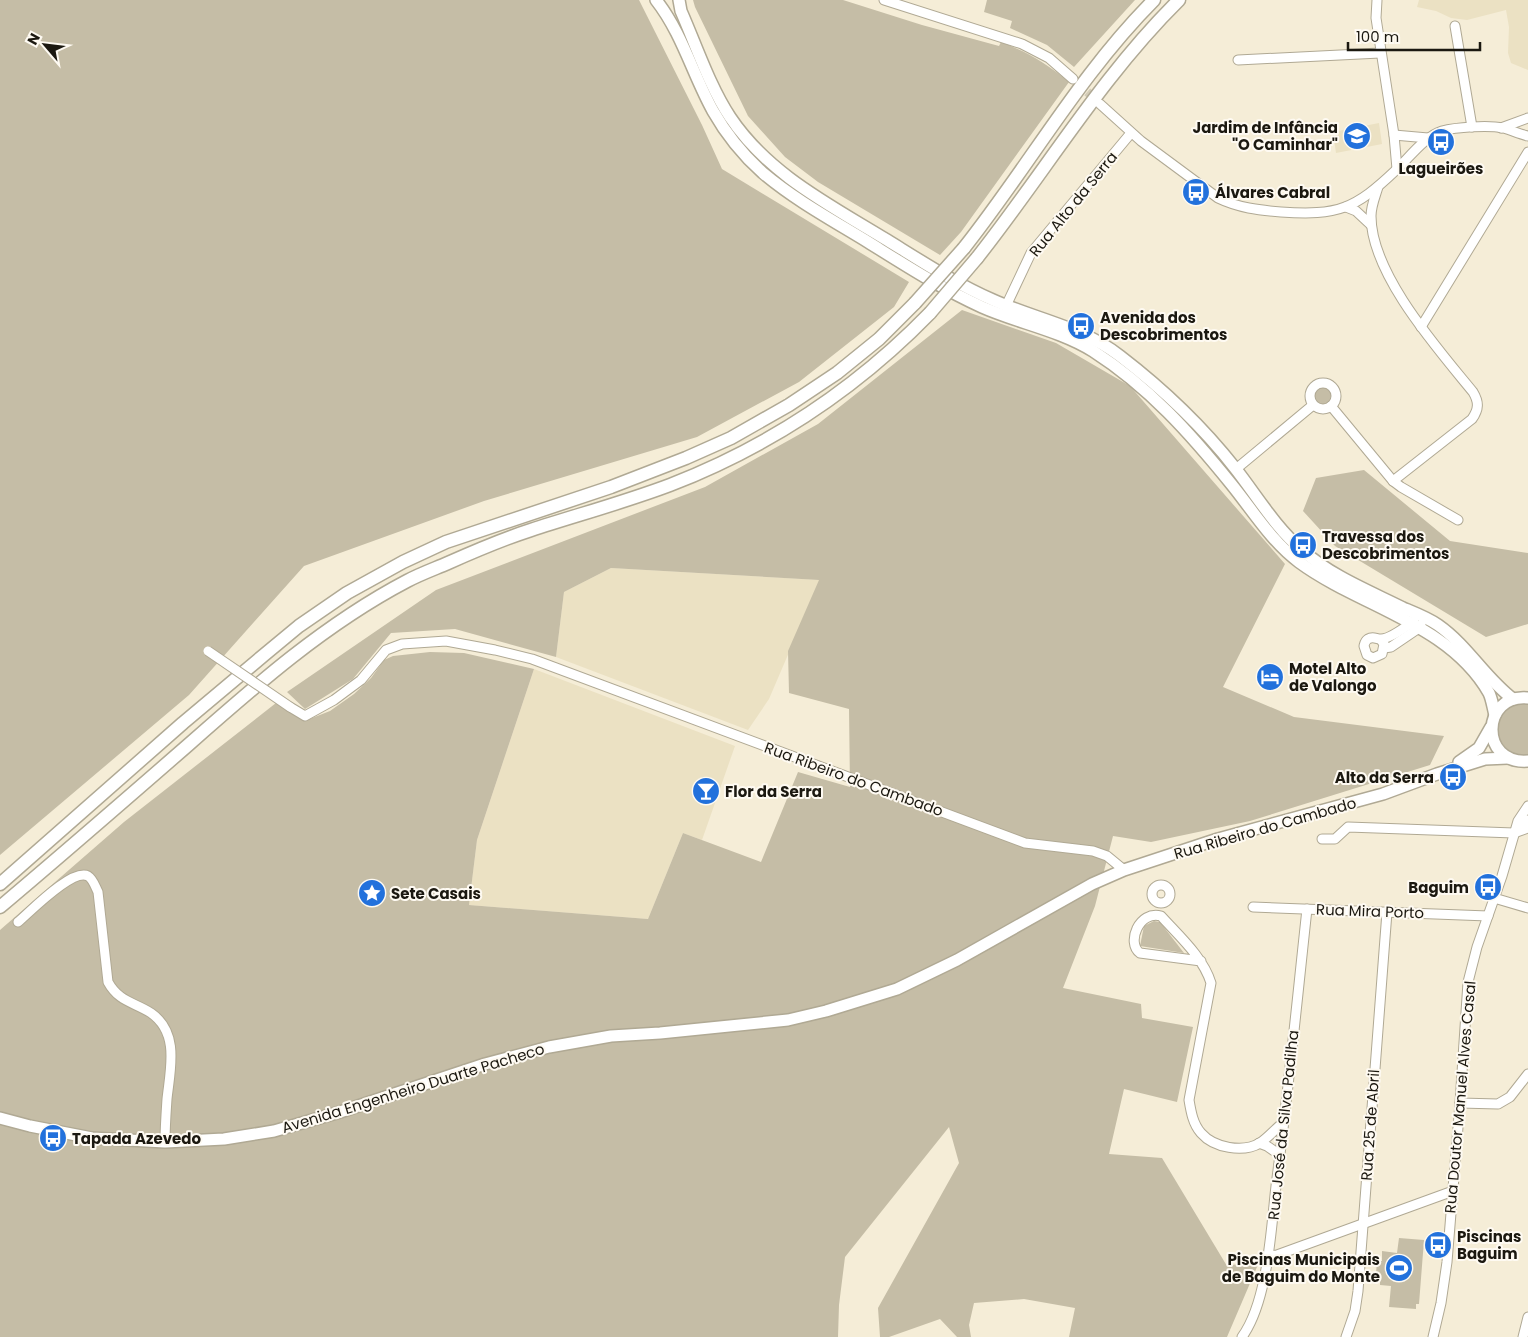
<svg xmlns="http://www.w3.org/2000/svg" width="1528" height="1337" viewBox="0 0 1528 1337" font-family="Poppins,sans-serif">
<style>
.built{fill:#ebe1c3}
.green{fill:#c5bda6}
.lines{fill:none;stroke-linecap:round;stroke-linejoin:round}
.minor-tunnel{stroke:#d4cdb9;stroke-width:9;stroke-dasharray:9 4.5;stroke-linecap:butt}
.minor-casing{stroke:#b0a994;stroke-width:11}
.major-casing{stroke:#b0a994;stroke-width:14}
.highway-casing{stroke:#b0a994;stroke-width:15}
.minor{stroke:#fff;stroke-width:9}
.major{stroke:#fff;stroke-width:11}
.highway{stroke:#fff;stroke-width:12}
.minor-bridge-casing{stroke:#b0a994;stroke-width:11;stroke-linecap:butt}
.highway-bridge-casing{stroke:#b0a994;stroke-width:15;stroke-linecap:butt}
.minor-bridge{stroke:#fff;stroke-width:9}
.highway-bridge{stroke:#fff;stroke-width:12}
.labels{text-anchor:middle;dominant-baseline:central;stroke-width:4;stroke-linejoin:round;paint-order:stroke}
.poi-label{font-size:15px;font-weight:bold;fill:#1b1810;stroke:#fefaf2;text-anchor:start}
.street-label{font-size:15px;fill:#1b1810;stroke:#fefaf2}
</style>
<rect width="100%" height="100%" fill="#f5edd7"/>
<g class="built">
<path d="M1419,0H1528V70L1511,63L1508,53L1509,27L1506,10L1467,20L1451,18L1436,11L1417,7Z"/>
<path d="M1379,123L1382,144L1336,153L1333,132Z"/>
<path d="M611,568L820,580L769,699L748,730L556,657L564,592Z"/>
<path d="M534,669L735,746L702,840L683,833L648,919L469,905L477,840Z"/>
</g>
<g class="green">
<path d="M0,0H639L702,125L722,169L909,282L894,307L799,382L697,437L484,501L304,566L189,695L0,855Z"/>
<path d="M693,0H843L922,25L999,46L1001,42C1029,53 1046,63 1069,82L961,232L940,255L818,182L785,157L748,116L695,7Z"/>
<path d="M987,0H1135L1074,67L1047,45L1010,28L1012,21L984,12Z"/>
<path d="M962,310L1056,343L1130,386L1285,564L1223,687L1294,717L1444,736L1430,765L1250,821L1151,842L1113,836L1095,906L1063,988L1141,1004L1142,1018L1193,1027L1177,1102L1124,1089L1109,1154L1162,1158L1227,1266L1260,1260L1227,1337H1069L1075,1308L1024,1299L974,1303L969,1325L971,1337H957L940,1319L889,1337H880L878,1308L959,1163L949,1127L845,1257L839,1305L838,1337H0V930L124,822L276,703L307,720L330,711L354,694L371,678L384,660L393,656L430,652L464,653L534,669L477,840L469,905L648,919L683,833L761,862L798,772L850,787L849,709L789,693L788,651L819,580L611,568L564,592L556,657L455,629L391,633L353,679L305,709L287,692L436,590L705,487L818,424Z"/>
<circle cx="1322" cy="396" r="9"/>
<path d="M1364,470L1450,541L1528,553V624L1486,637L1335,546L1303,511L1316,478Z"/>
<path d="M1528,703V755C1494,758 1487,713 1512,705C1517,703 1523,704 1528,703Z"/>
<path d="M1154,921L1160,922L1184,953L1140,946L1144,926Z"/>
<path d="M1399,1238L1424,1240L1419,1304H1416V1309L1389,1307L1391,1286L1380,1285V1275L1376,1274L1377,1261H1382V1251L1397,1253Z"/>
</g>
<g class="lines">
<path class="minor-tunnel" d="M1077,83L1099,102"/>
<g class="minor-casing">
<g id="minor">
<path d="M884,0L1022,44L1049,58L1073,79"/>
<path d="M1377,0L1376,18L1394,135L1397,169"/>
<path d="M1455,26L1472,127"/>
<path d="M1238,60L1380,53"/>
<path d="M1100,104L1141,141L1218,198C1239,208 1258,210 1281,212C1338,216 1355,209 1396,170C1410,157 1424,137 1442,131C1456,127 1489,125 1503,128C1511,130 1519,134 1528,136"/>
<path d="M1501,128L1528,118"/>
<path d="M1394,135L1428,138"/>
<path d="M1378,187C1375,197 1371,206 1371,216C1371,274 1438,349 1473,392C1479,402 1479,409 1472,419L1393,481"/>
<path d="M1346,207L1356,211L1371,225"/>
<path d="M1006,306L1031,253L1131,133"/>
<path d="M1421,327L1528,152"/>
<circle cx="1323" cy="396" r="13"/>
<path d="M1331,406L1393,481L1401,487L1458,520"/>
<path d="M1236,469L1313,405"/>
<path d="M1380,639L1384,644L1382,654L1373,658L1367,655L1364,646C1365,642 1365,641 1368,639C1373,636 1376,639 1381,639C1390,639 1407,626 1414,621"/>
<path d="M1384,648L1391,647L1419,628L1421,625"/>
<path d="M290,707L305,716L334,700L361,680L386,650L402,644L446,641L495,650L532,659L1025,843L1093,851L1107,856L1124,870"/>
<path d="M1516,831L1528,820"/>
<path d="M1322,839H1335L1348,827L1514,833L1528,828"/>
<circle cx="1161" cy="894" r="9"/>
<path d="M1494,898L1528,908"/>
<path d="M1253,907L1488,916"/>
<path d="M18,922C30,912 72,868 88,876C93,879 95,886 98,892L108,982C119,1002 134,1002 151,1013C180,1033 170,1070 167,1099C166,1114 165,1128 165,1142"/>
<path d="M1201,961L1140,953C1126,943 1139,910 1161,916C1179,936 1203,957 1211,983L1189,1100C1191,1112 1193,1124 1201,1133C1214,1148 1243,1153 1260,1143C1269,1137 1276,1128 1284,1122"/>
<path d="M1460,1103L1498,1104L1510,1097L1528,1074"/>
<path d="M1259,1143L1267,1146L1280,1155"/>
<path d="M1268,1256L1277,1255L1453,1191"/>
<path d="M1242,1337C1268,1301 1271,1229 1276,1186C1288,1094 1297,1001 1307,909"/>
<path d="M1346,1337L1355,1311L1358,1291L1387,912"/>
<path d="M1433,1337L1441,1303L1447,1262L1460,1103L1468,982L1477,947L1502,876L1518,821L1528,806"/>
<path d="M1523,1337L1528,1317"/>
</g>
</g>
<g class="major-casing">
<g id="major">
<path d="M656,0C682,33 693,75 713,111C726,134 744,156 763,173C795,200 832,220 868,242C905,265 942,289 982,307C1018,323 1059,330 1093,351C1149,387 1190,433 1232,485C1253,511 1272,542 1299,562C1360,607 1449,623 1489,693C1492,699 1493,708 1495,715"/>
<path d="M679,0L681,11C696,45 710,87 730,117C768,174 830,205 887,240C921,261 956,284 993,300C1035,319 1083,327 1120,356C1163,389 1202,426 1235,468C1257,496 1275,527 1302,550C1331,576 1369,591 1403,608C1415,613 1428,618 1438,625C1468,646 1485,678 1513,699"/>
<path d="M1528,698C1481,693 1479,765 1528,761"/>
<path d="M1459,762L1479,748L1491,727"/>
<path d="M0,1118L30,1126L92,1138L165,1142L224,1139L274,1131L340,1112L485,1064L549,1047L611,1036L660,1033L788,1020L826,1011L897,989L957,960L1092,884L1124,870L1218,839L1383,794L1437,774L1485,759L1508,758"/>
</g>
</g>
<g class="highway-casing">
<g id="highway">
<path d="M964,248C1029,166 1080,74 1154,0"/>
<path d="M977,258C1045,172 1101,77 1179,0"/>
<path d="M0,884L183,723L264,655L299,626L347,593L403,562L446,542L611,487L686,458L731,438L789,405L837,373L879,339L915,303"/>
<path d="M0,907C63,854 125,800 187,746C256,685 325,624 407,581C420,574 434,569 448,563C475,551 503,539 531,530C577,515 625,502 670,485C768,447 857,388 930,313"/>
</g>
</g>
<use href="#minor" class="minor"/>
<use href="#major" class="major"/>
<use href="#highway" class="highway"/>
<g class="minor-bridge-casing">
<path id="minor-bridge" d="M208,651L290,707"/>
</g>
<g class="highway-bridge-casing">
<g id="highway-bridge">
<path d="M915,303L964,248"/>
<path d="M930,313L977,258"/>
</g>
</g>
<use href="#minor-bridge" class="minor-bridge"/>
<use href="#highway-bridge" class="highway-bridge"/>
</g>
<defs>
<g id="school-disc" transform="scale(1.4375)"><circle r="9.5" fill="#2271dc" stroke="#fefaf2"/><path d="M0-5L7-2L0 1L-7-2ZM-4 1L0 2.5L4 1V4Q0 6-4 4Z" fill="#fff"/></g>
<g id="bus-disc" transform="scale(1.4375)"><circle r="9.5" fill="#2271dc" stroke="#fefaf2"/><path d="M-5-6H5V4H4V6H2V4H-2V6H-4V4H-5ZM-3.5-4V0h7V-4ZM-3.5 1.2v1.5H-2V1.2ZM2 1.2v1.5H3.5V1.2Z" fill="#fff"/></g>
<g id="hotel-disc" transform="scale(1.4375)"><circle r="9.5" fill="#2271dc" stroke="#fefaf2"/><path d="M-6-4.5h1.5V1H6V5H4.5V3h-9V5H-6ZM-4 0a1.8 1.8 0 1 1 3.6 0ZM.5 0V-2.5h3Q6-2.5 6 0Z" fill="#fff"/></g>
<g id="bar-disc" transform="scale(1.4375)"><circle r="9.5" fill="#2271dc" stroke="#fefaf2"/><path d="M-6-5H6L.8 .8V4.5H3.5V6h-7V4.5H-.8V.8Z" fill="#fff"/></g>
<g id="sight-disc" transform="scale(1.4375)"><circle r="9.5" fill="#2271dc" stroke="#fefaf2"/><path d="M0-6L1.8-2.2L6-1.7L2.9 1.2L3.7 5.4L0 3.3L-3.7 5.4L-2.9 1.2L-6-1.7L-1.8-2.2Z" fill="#fff"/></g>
<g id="stadium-disc" transform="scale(1.4375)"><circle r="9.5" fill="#2271dc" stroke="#fefaf2"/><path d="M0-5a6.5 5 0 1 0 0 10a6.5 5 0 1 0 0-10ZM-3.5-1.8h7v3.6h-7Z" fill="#fff"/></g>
</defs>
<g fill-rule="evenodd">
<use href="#school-disc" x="1357" y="136"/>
<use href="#bus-disc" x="1441" y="142"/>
<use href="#bus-disc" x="1196" y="192"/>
<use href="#bus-disc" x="1081" y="326"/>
<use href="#bus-disc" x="1303" y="545"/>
<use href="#hotel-disc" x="1270" y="677"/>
<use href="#bus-disc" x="1453" y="777"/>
<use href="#bar-disc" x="706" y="791"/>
<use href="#bus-disc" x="1488" y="887"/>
<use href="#sight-disc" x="372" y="893"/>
<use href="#bus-disc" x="53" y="1138"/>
<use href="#bus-disc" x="1438" y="1245"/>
<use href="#stadium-disc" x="1399" y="1268"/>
</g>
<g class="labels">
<g class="poi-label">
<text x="1338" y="127" text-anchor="end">Jardim de Infância<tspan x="1338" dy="17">"O Caminhar"</tspan></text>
<text x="1441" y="168" text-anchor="middle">Lagueirões</text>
<text x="1215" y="192">Álvares Cabral</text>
<text x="1100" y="317">Avenida dos<tspan x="1100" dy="17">Descobrimentos</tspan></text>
<text x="1322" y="536">Travessa dos<tspan x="1322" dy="17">Descobrimentos</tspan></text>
<text x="1289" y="668">Motel Alto<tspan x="1289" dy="17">de Valongo</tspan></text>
<text x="1434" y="777" text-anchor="end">Alto da Serra</text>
<text x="725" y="791">Flor da Serra</text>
<text x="1469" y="887" text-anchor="end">Baguim</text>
<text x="391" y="893">Sete Casais</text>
<text x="72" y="1138">Tapada Azevedo</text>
<text x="1457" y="1236">Piscinas<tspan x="1457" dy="17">Baguim</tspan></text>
<text x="1380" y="1259" text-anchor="end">Piscinas Municipais<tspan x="1380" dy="17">de Baguim do Monte</tspan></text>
</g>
<g class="street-label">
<text transform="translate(1073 204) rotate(-51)">Rua Alto da Serra</text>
<text transform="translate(854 779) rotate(20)">Rua Ribeiro do Cambado</text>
<text transform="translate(1265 828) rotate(-16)">Rua Ribeiro do Cambado</text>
<text transform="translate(1370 911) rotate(2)">Rua Mira Porto</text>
<text transform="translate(413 1088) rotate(-17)">Avenida Engenheiro Duarte Pacheco</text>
<text transform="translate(1460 1097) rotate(-85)">Rua Doutor Manuel Alves Casal</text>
<text transform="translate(1283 1125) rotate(-84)">Rua José da Silva Padilha</text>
<text transform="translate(1370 1125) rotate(-86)">Rua 25 de Abril</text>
</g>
</g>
<g transform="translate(45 45) rotate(298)" stroke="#fefaf2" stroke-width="4" paint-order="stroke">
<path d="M0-4L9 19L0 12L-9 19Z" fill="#1b1810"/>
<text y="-8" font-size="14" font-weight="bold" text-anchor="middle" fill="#1b1810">N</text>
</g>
<path d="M1348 42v8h132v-8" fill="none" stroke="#1b1810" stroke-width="2.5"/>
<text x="1356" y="42" font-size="15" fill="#1b1810" stroke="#fefaf2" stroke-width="4" paint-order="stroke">100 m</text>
</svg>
